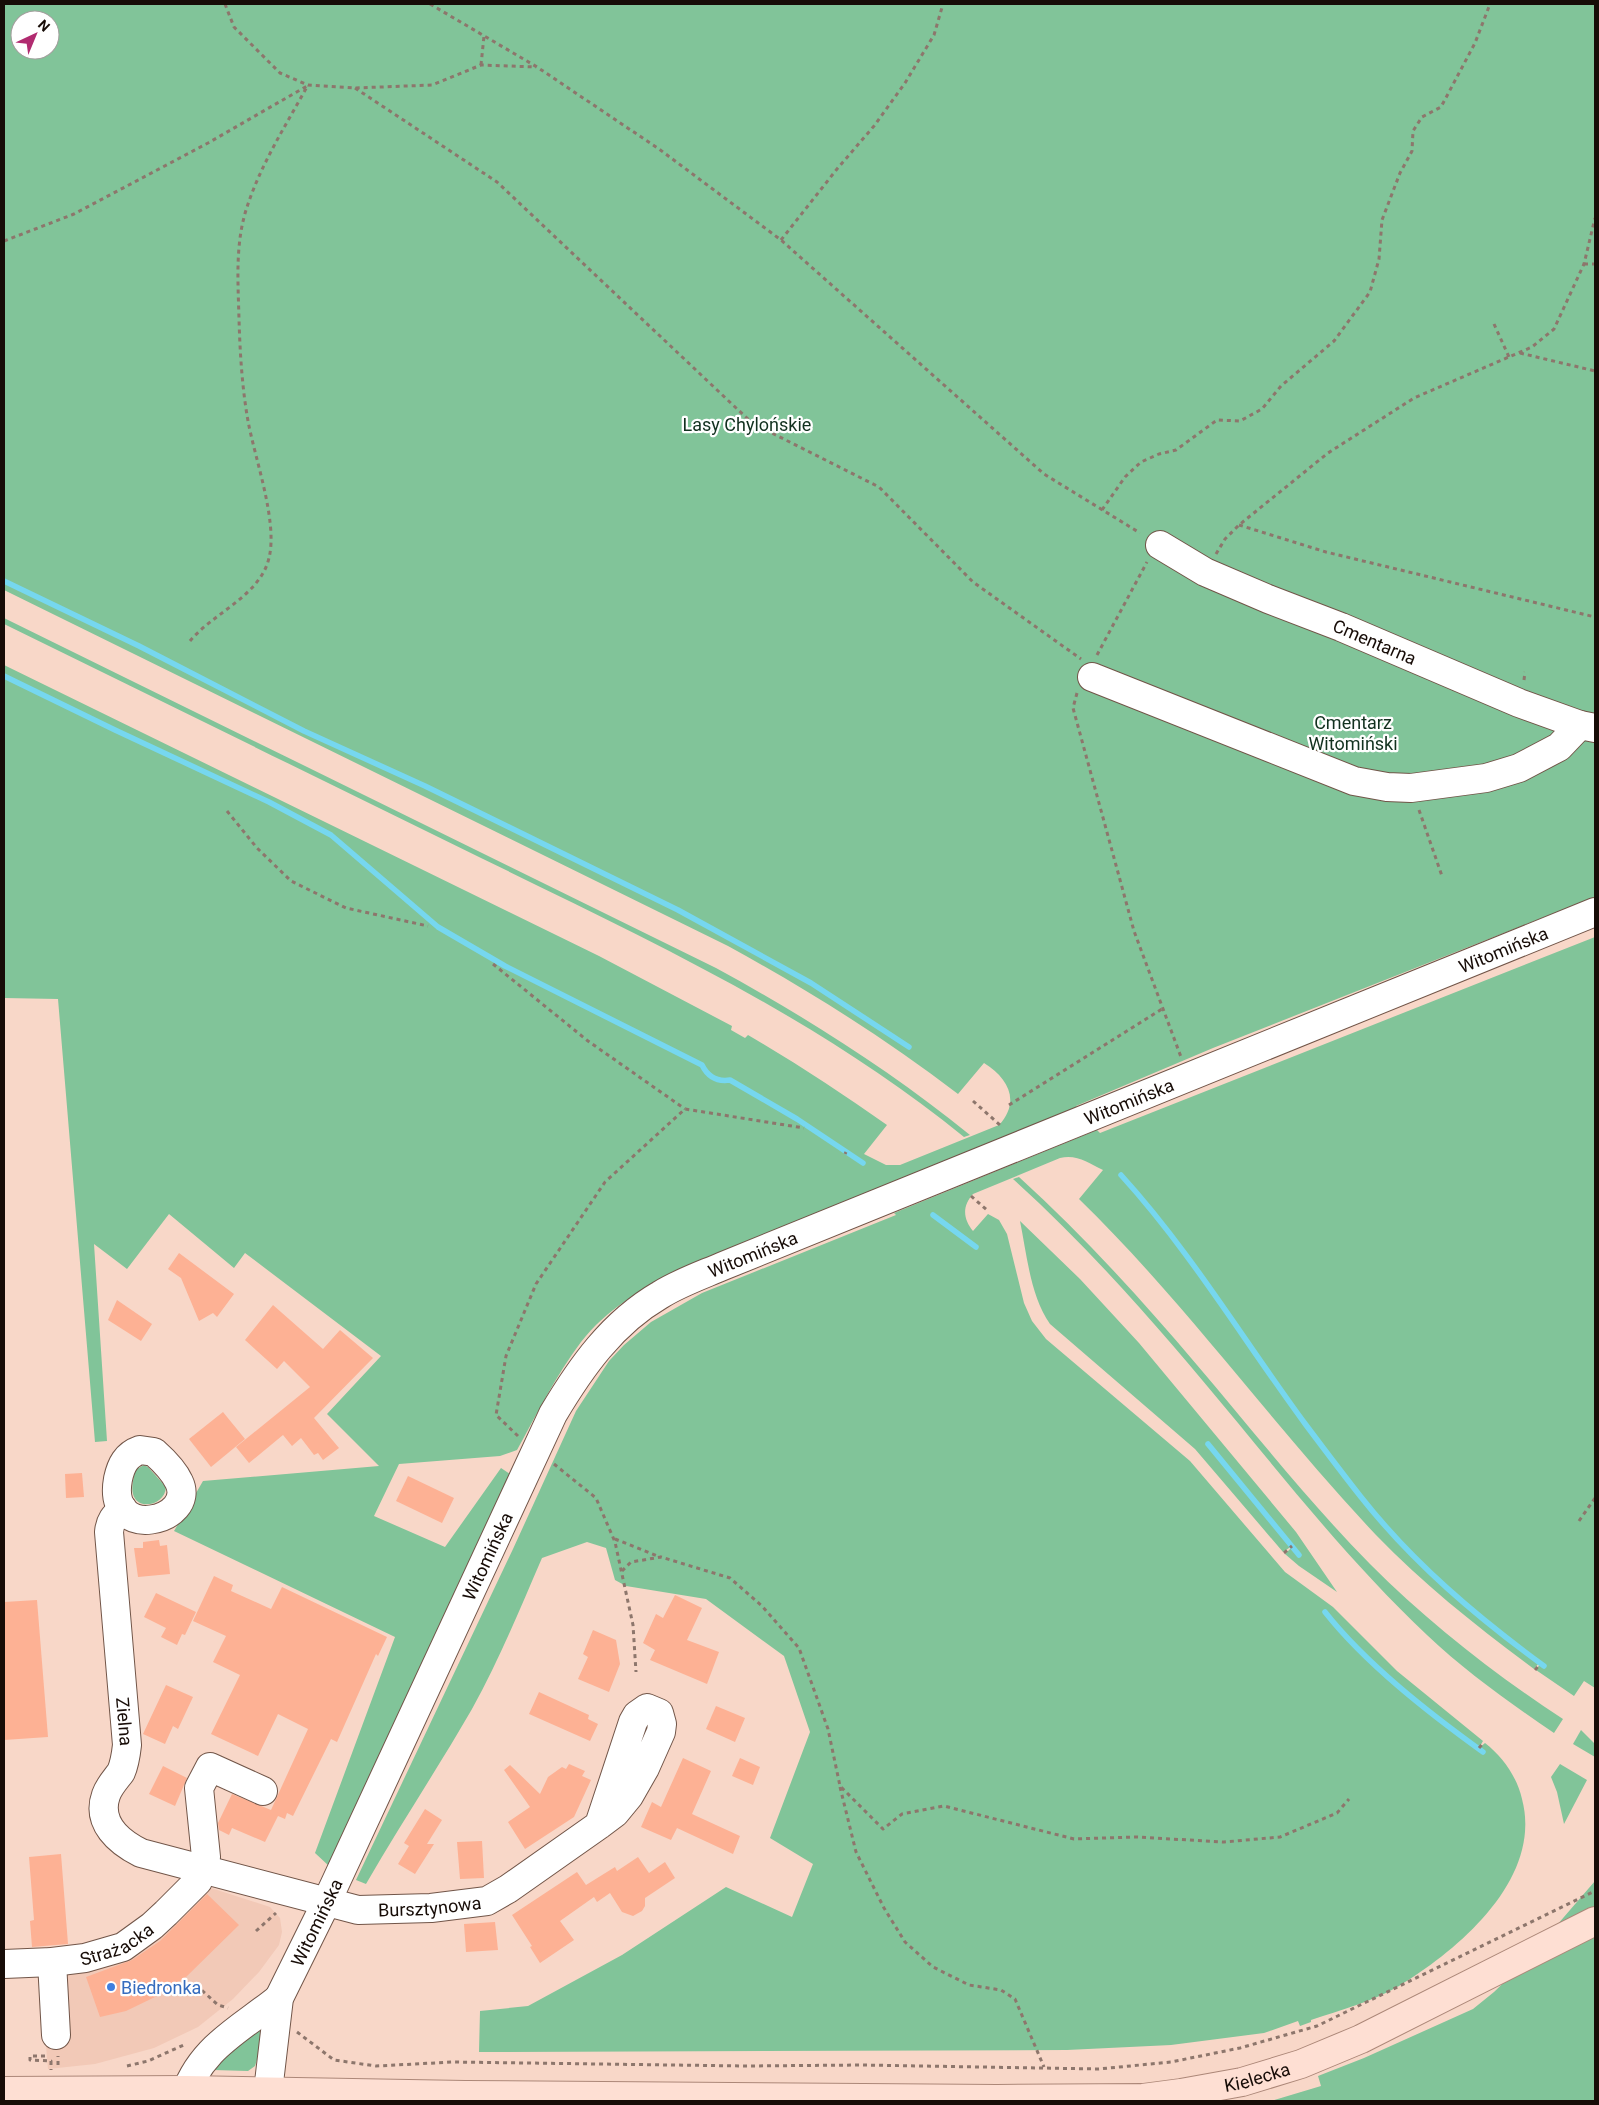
<svg xmlns="http://www.w3.org/2000/svg" width="1599" height="2105" viewBox="0 0 1599 2105" font-family="Roboto,sans-serif">
<style>
.built{fill:#f2c9b7}
.green{fill:#81c499;fill-rule:evenodd}
.lines{fill:none;stroke-linecap:round;stroke-linejoin:round}
.stream{stroke:#76d7ef;stroke-width:5.5}
.building{fill:#fdb194}
.minor-casing{stroke:#715548;stroke-width:30}
.major-casing{stroke:#ac8778;stroke-width:30}
.path{stroke:#8d766c;stroke-width:3;stroke-dasharray:4 4;stroke-linecap:butt}
.minor{stroke:#fff;stroke-width:28}
.major{stroke:#fedfd3;stroke-width:28}
.shop-dot{fill:#3f7fe0;stroke:#fff;stroke-width:2}
.labels{text-anchor:middle;dominant-baseline:central;stroke-width:4.5;stroke-linejoin:round;paint-order:stroke}
.park-label{font-size:18px;fill:#12311f;stroke:#fff}
.street-label{font-size:18px;fill:#170c07;stroke:#fff}
.shop-label{font-size:18px;fill:#366cbe;stroke:#fff;text-anchor:start}
</style>
<rect width="100%" height="100%" fill="#f8d7c8"/>
<path class="built" d="M211,1888L270,1907L280,1918L282,1932L279,1945L259,1972L233,1999L198,2027L154,2048L95,2064L48,2069L40,1975L183,1908Z"/>
<g class="green">
<path d="M4,4H1595V897L1213,1048L1076,1106L1077,1107L1151,1077L1148,1084L676,1272C641,1289 606,1310 581,1342C556,1375 537,1414 517,1450L500,1456L399,1464L374,1516L445,1547L501,1468L510,1474L399,1718L329,1866L315,1853L395,1637L174,1531L203,1481L379,1466L327,1414L381,1356L245,1253L234,1268L169,1214L127,1269L94,1244L107,1441L95,1442L58,999L4,998V665L599,956L732,1026L731,1030L745,1038L748,1035C796,1063 842,1093 887,1125L864,1154L886,1165H900L999,1125C1021,1101 1008,1078 984,1063L958,1094C885,1038 808,990 728,946L4,590ZM20,20H50V50H20Z"/>
<path d="M4,618L716,968C806,1017 891,1071 970,1135L964,1137C816,1017 651,941 481,858C322,780 163,702 4,624Z"/>
<path d="M1595,937V1688L1584,1681L1574,1696L1536,1670L1540,1664L1539,1663L1534,1669C1479,1628 1424,1585 1376,1535C1273,1426 1186,1303 1079,1199L1103,1170C1088,1163 1077,1154 1060,1158L973,1194C962,1206 963,1219 973,1231L988,1214L999,1220L1007,1234L1024,1303L1032,1321L1046,1339L1190,1461L1285,1572L1333,1607L1397,1671L1483,1741L1479,1748L1485,1743C1503,1757 1517,1777 1522,1799C1543,1878 1460,1949 1399,1986C1371,2002 1341,2010 1311,2020V2022L1300,2026L1298,2021L1264,2033L1171,2045L1067,2050L479,2052L480,2011L528,2006L622,1955L726,1887L792,1917L813,1864L770,1838L810,1732L784,1656L706,1599L626,1586L615,1580L606,1548L587,1542L542,1558C520,1609 499,1660 472,1709C438,1768 400,1825 366,1884L356,1880L513,1549L576,1411L609,1361L624,1345L651,1322L702,1293L896,1215L894,1213L1097,1130L1100,1133Z"/>
<path d="M1019,1177C1083,1235 1141,1299 1197,1365C1254,1432 1308,1501 1370,1564C1428,1622 1494,1674 1563,1719L1554,1733C1510,1703 1466,1672 1427,1635C1358,1570 1298,1496 1238,1423C1167,1337 1095,1253 1013,1179Z"/>
<path d="M1020,1221L1080,1279L1139,1343L1296,1532L1337,1592L1299,1566L1285,1554L1292,1547V1546L1283,1552L1195,1449L1050,1324C1030,1295 1027,1255 1020,1221Z"/>
<path d="M144,1465L148,1467L166,1487C165,1506 137,1511 133,1494C131,1486 134,1478 135,1470Z"/>
<path d="M1581,1730L1595,1744V1757L1573,1744Z"/>
<path d="M1560,1764L1587,1780L1564,1824L1557,1792L1551,1777Z"/>
<path d="M1595,1881V2101H1271L1321,2086L1318,2076L1364,2058L1473,2009L1494,1992L1526,1961Z"/>
<path d="M258,2025L267,2028L255,2066L248,2071L213,2070L212,2064Z"/>
</g>
<g class="lines">
<g class="stream">
<path d="M4,581L139,646L304,731L425,786L678,910L811,983L909,1047"/>
<path d="M4,676L115,730L269,802L331,835L438,927L505,966L702,1065C708,1077 717,1082 730,1080L797,1119L863,1163"/>
<path d="M1121,1175C1191,1252 1244,1341 1306,1425C1324,1449 1342,1473 1361,1497C1413,1563 1477,1617 1544,1666"/>
<path d="M933,1215L976,1247"/>
<path d="M1208,1444L1299,1555"/>
<path d="M1325,1612C1366,1664 1429,1713 1483,1752"/>
</g>
</g>
<g class="building">
<path d="M179,1253L234,1294L217,1317L213,1313L199,1321L181,1278L168,1269Z"/>
<path d="M117,1300L152,1324L141,1341L108,1320Z"/>
<path d="M273,1305L323,1349L340,1330L373,1358L314,1418L339,1448L323,1460L318,1453L314,1455L301,1438L292,1446L283,1435L249,1463L236,1447L310,1387L284,1361L277,1369L245,1340Z"/>
<path d="M223,1412L245,1439L211,1467L189,1439Z"/>
<path d="M82,1473L84,1497L66,1498L65,1474Z"/>
<path d="M408,1476L454,1498L442,1523L396,1501Z"/>
<path d="M159,1540L160,1546L167,1545L170,1574L138,1577L134,1548H143V1542Z"/>
<path d="M214,1576L233,1585L231,1591L271,1609L282,1587L387,1637L378,1656L376,1654L337,1742L331,1739L293,1816L287,1813L285,1819L278,1816L265,1842L232,1828L229,1835L219,1830L218,1823L232,1794L271,1810L308,1729L278,1714L258,1756L211,1734L240,1675L213,1662L226,1636L193,1621Z"/>
<path d="M156,1593L196,1612L185,1635L182,1634L177,1645L161,1637L166,1628L144,1617Z"/>
<path d="M675,1595L702,1608L687,1640L719,1652L707,1684L650,1660L655,1650L643,1643L656,1614L663,1618Z"/>
<path d="M37,1600L48,1737L4,1740V1602Z"/>
<path d="M593,1630L616,1640L620,1664L609,1692L578,1679L588,1657L583,1654Z"/>
<path d="M166,1685L193,1697L178,1729L173,1726L165,1744L143,1734Z"/>
<path d="M539,1692L589,1715L588,1719L598,1724L590,1741L529,1714Z"/>
<path d="M716,1706L745,1718L735,1742L706,1729Z"/>
<path d="M683,1758L711,1771L692,1814L740,1836L733,1854L677,1828L671,1840L641,1827L652,1802L661,1807Z"/>
<path d="M740,1758L760,1767L753,1785L732,1776Z"/>
<path d="M569,1764L585,1771L582,1776L591,1780L574,1817L525,1849L508,1822L530,1807L504,1770L510,1765L540,1794L548,1777L562,1767L566,1769Z"/>
<path d="M163,1766L187,1778L175,1806L149,1794Z"/>
<path d="M425,1809L442,1820L427,1844H434L415,1874L398,1864L409,1846L404,1843Z"/>
<path d="M482,1841L484,1878L460,1879L457,1842Z"/>
<path d="M61,1854L68,1944L32,1947L30,1921L34,1920L29,1857Z"/>
<path d="M638,1857L649,1873L665,1862L675,1878L645,1898V1906L642,1911L633,1916L622,1912L610,1893L597,1902L594,1897L560,1921L574,1940L540,1963L530,1947L532,1946L512,1915L577,1872L586,1885L615,1867L617,1871Z"/>
<path d="M207,1894L239,1925L186,1977L155,1997L126,2011L100,2017L86,1977L132,1960L160,1941Z"/>
<path d="M495,1922L498,1950L466,1952L464,1924Z"/>
</g>
<g class="lines">
<g class="minor-casing">
<g id="minor">
<path id="s1" d="M1160,545L1205,572L1268,599L1341,627L1519,703L1580,725L1595,728"/>
<path d="M1092,677L1354,781L1387,787L1411,788L1486,778L1519,768L1559,747L1580,725"/>
<path d="M140,1450L154,1452C163,1460 174,1471 179,1482C198,1521 106,1544 118,1479C121,1465 126,1455 140,1450Z"/>
<path id="s2" d="M123,1509C114,1516 110,1521 109,1532L127,1745C126,1754 125,1763 121,1772C116,1779 109,1786 106,1795C96,1823 119,1842 141,1853L358,1910L431,1908L487,1901L508,1889L599,1825L615,1813L629,1796L645,1768L661,1732L662,1724L659,1713L647,1708L637,1715L633,1722L599,1825"/>
<path d="M52,1962L56,2035"/>
<path id="s3" d="M4,1964L52,1962L85,1958L123,1947L152,1926L166,1913L198,1881L206,1857L199,1788L210,1767L263,1791"/>
<path id="s4" d="M268,2091L279,1998L327,1901L553,1414C581,1367 612,1323 660,1295C679,1283 702,1275 723,1266L1595,912"/>
<path d="M183,2101C198,2048 240,2030 279,1998"/>
</g>
</g>
<g class="major-casing">
<g id="major">
<path id="s5" d="M4,2091L186,2090L465,2095L997,2099L1143,2098L1181,2093L1242,2082L1301,2064L1361,2039L1595,1921"/>
</g>
</g>
<g class="path">
<path d="M225,4L234,27L280,73L308,85L355,88L432,85L481,65L536,67"/>
<path d="M430,4L537,67L659,149L781,240L1044,474L1140,533"/>
<path d="M481,65L484,36"/>
<path d="M355,88L497,182L752,423L879,487L973,582L1081,659"/>
<path d="M781,240L837,169L874,126L905,83L934,35L943,4"/>
<path d="M4,241L74,214L208,143L307,86"/>
<path d="M1584,264H1595"/>
<path d="M1494,324L1509,357"/>
<path d="M1520,353L1595,371"/>
<path d="M1102,510L1125,477L1141,462L1159,454L1176,450L1217,420L1240,421L1262,409L1281,386L1334,341L1370,292L1379,259L1382,220L1400,173L1412,151L1413,131L1422,117L1441,107L1475,43L1490,4"/>
<path d="M1239,525L1326,552L1595,617"/>
<path d="M1216,554L1225,539L1239,525L1328,453L1414,398L1532,347L1554,329L1584,264L1595,218"/>
<path d="M190,641C213,613 260,596 269,558C278,522 255,459 248,421C242,387 240,353 239,319C238,281 235,243 247,207C261,164 286,125 308,85"/>
<path d="M1097,655L1147,562"/>
<path d="M1524,680L1525,672"/>
<path d="M1077,693L1073,708L1134,931L1181,1057"/>
<path d="M1419,810L1442,876"/>
<path d="M227,811L257,848L291,881L346,908L428,926"/>
<path d="M493,964L588,1041L685,1109"/>
<path d="M973,1101L1000,1125"/>
<path d="M1009,1105L1162,1009"/>
<path d="M845,1154L846,1152"/>
<path d="M971,1196L988,1211"/>
<path d="M518,1436L496,1415L506,1356L536,1284L605,1182L685,1109L804,1128"/>
<path d="M554,1464L596,1498L615,1542L633,1625L636,1672"/>
<path d="M1579,1521L1595,1498"/>
<path d="M615,1539L660,1557"/>
<path d="M1284,1553L1292,1546"/>
<path d="M622,1571L631,1562L661,1557L730,1578L762,1606L799,1648L828,1729L840,1786L883,1829L902,1814L944,1806L1074,1839L1136,1837L1224,1842L1280,1837L1337,1813L1349,1799"/>
<path d="M1535,1670L1540,1664"/>
<path d="M1479,1748L1484,1742"/>
<path d="M840,1787L856,1852L884,1908L905,1942L933,1967L969,1985L1001,1990L1015,1999L1044,2067"/>
<path d="M256,1931L276,1913"/>
<path d="M196,1985L218,2005L228,2008"/>
<path d="M297,2032L334,2060L376,2066L453,2062L745,2066L862,2065L1099,2069L1171,2062L1240,2048L1317,2026L1595,1891"/>
<path d="M45,2056H30V2060L51,2061V2070"/>
<path d="M58,2065V2056"/>
<path d="M127,2066L148,2061L186,2044"/>
</g>
<use href="#minor" class="minor"/>
<use href="#major" class="major"/>
</g>
<circle class="shop-dot" cx="111" cy="1987" r="5"/>
<g class="labels">
<g class="park-label">
<text x="747" y="424">Lasy Chylońskie</text>
<text x="1353" y="722">Cmentarz<tspan x="1353" dy="21">Witomiński</tspan></text>
</g>
<g class="street-label">
<text stroke="none"><textPath href="#s1" startOffset="236">Cmentarna</textPath></text>
<text stroke="none"><textPath href="#s4" startOffset="1812">Witomińska</textPath></text>
<text stroke="none"><textPath href="#s4" startOffset="1408">Witomińska</textPath></text>
<text stroke="none"><textPath href="#s4" startOffset="1002">Witomińska</textPath></text>
<text stroke="none"><textPath href="#s4" startOffset="582">Witomińska</textPath></text>
<text stroke="none"><textPath href="#s2" startOffset="218">Zielna</textPath></text>
<text stroke="none"><textPath href="#s2" startOffset="668">Bursztynowa</textPath></text>
<text stroke="none"><textPath href="#s4" startOffset="178">Witomińska</textPath></text>
<text stroke="none"><textPath href="#s3" startOffset="116">Strażacka</textPath></text>
<text stroke="none"><textPath href="#s5" startOffset="1255">Kielecka</textPath></text>
</g>
<g class="shop-label">
<text x="121" y="1987">Biedronka</text>
</g>
</g>
<rect width="1599" height="2105" fill="none" stroke="#170c07" stroke-width="10"/>
<g transform="translate(35 35) rotate(44)"><circle r="24" fill="#ffffff" stroke="#a29e9c"/>
<path d="M0-4L9 19L0 12L-9 19Z" fill="#b12b70"/>
<text y="-8" font-size="14" font-weight="bold" text-anchor="middle" fill="#170c07">N</text>
</g>
</svg>
